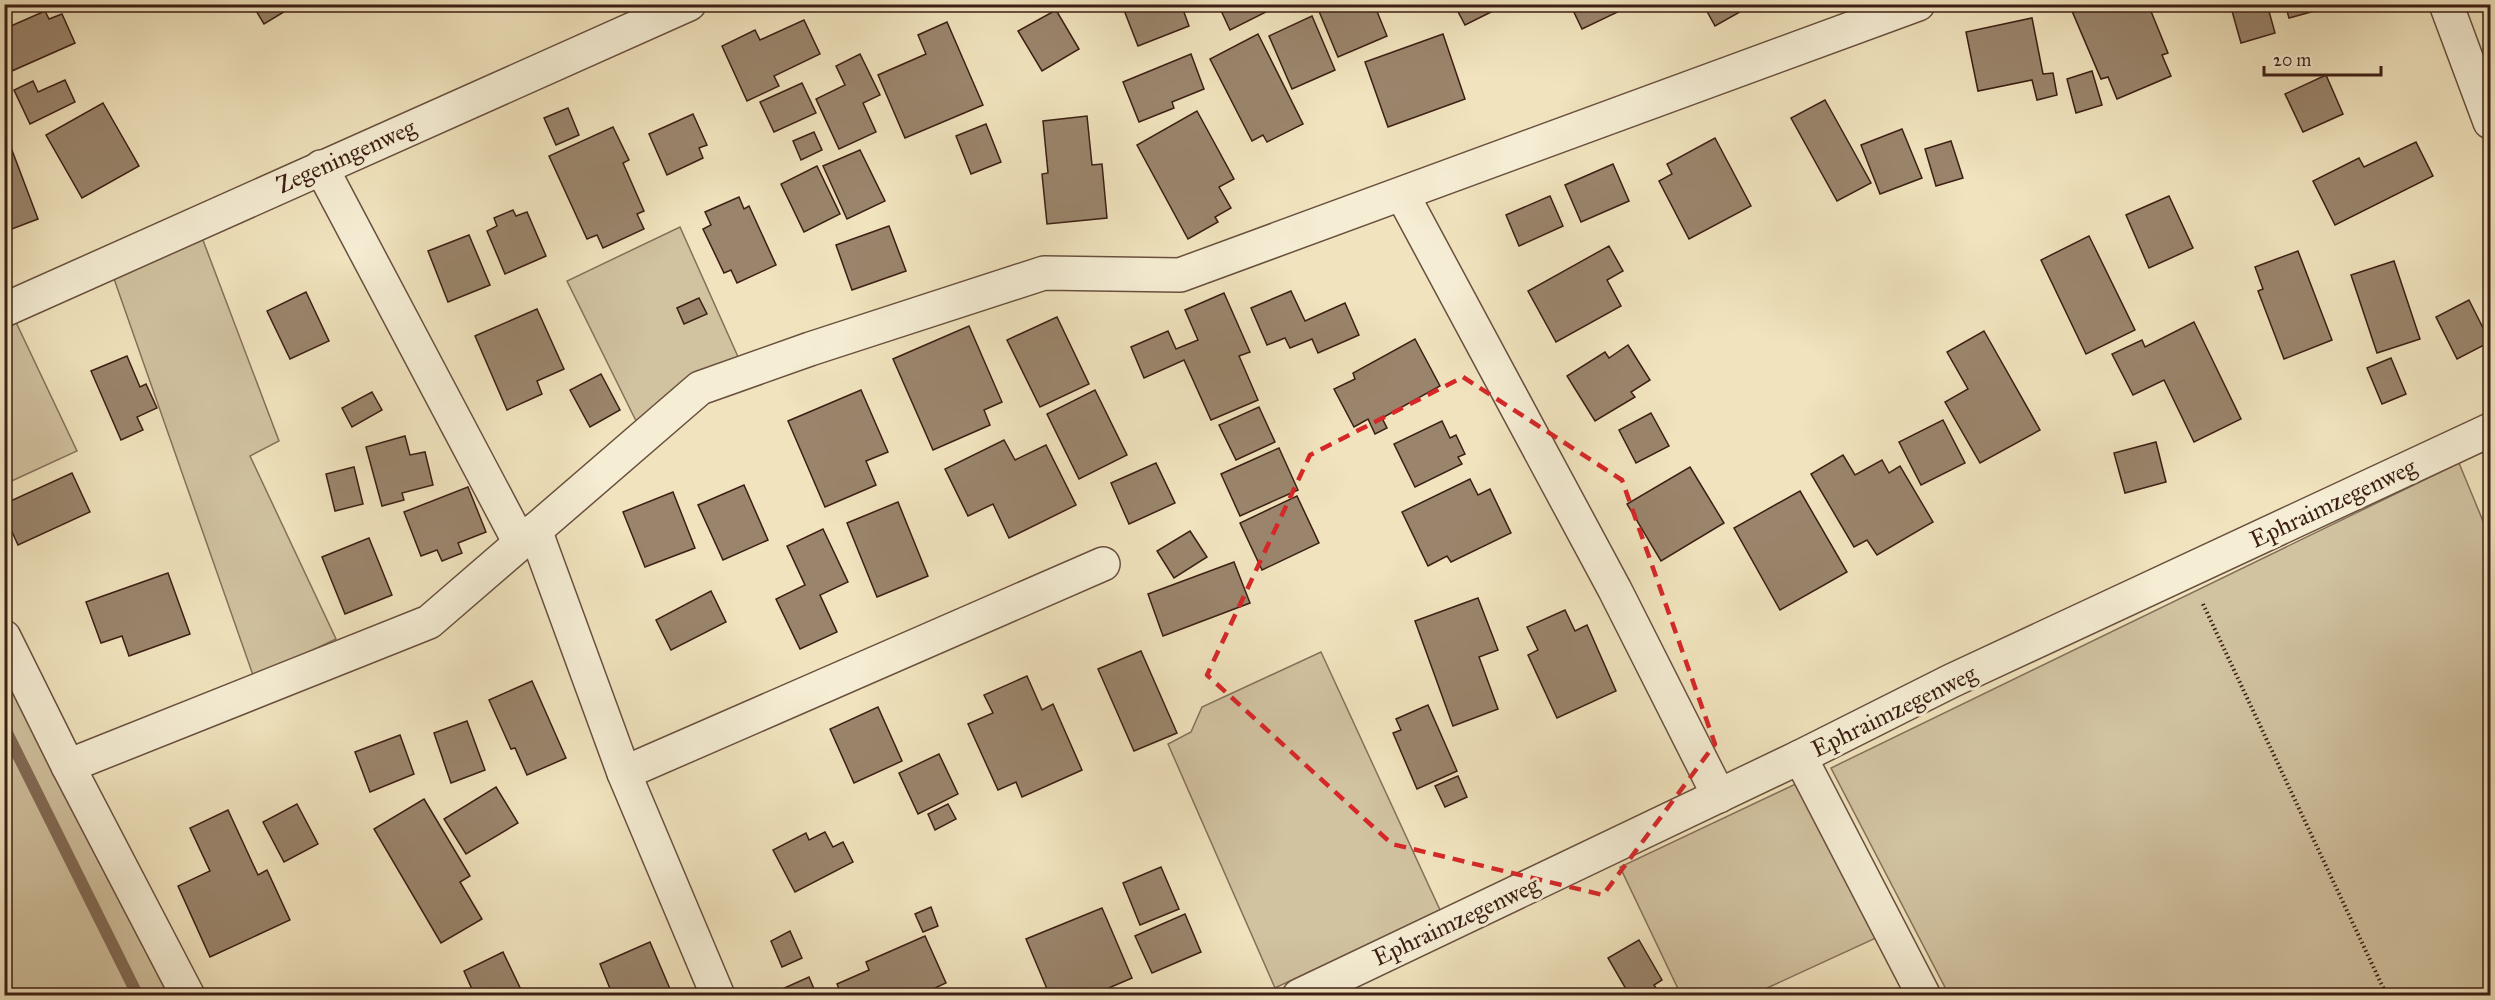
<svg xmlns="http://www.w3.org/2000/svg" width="2495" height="1000" viewBox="0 0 2495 1000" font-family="'IM FELL Great Primer',serif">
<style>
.green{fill:#d1c2a0;stroke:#86705a;stroke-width:1.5}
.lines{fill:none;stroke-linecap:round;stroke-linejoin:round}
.stream{stroke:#836c57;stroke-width:12}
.building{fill:#9a856c;stroke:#3c1f14;stroke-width:1.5}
.street-casing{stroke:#69503e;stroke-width:36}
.path{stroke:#3c1f14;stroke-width:4;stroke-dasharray:1.5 3;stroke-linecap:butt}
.street{stroke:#f5edd4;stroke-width:33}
.marked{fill:none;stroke:#d62828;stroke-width:4.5;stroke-dasharray:12 8;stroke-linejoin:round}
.labels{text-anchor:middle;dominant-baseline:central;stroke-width:6;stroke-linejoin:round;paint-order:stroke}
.street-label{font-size:24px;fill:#3c1f14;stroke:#f5edd4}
</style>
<rect width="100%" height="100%" fill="#f0e3bd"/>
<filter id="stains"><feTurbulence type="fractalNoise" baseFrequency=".00333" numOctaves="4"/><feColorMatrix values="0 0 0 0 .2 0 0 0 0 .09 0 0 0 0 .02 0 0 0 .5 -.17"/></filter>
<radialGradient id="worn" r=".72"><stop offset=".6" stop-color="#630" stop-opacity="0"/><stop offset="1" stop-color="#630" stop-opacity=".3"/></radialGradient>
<g class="green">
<path d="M680,227L739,359L640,429L567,281Z"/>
<path d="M201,235L279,441L250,456L336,639L254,678L113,276Z"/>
<path d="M13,316L77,451L5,484L4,320Z"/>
<path d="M2459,463L2490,538V995H1949L1831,768Z"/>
<path d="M1321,652L1440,910L1275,988L1168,744L1191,732L1202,707Z"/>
<path d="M4,667L171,995H5Z"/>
<path d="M1802,781L1876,938L1752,995H1681L1620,867Z"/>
</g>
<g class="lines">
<path class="stream" d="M4,727L138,996"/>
</g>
<g class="building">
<path d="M252,4H297L264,24Z"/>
<path d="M1181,4L1189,26L1138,46L1122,5Z"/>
<path d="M1218,4H1267L1270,10L1230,30Z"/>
<path d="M1316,4H1374L1387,36L1338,57Z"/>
<path d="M1454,4H1493L1495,10L1465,25Z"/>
<path d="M1570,4H1624L1626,8L1582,29Z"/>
<path d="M1703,4H1754L1715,26Z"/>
<path d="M2087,4H2148L2168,53L2162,55L2171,76L2117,99L2108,77L2101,79L2072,11Z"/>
<path d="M2230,4H2267L2275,33L2241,43Z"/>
<path d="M2285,4H2340L2289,18Z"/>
<path d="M1056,10L1079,49L1042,71L1018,31Z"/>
<path d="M45,11L49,19L62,14L75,43L5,74L4,29Z"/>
<path d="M1312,16L1335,70L1292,89L1269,36Z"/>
<path d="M2032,18L2043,74L2053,73L2057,95L2037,100L2032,80L1978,91L1966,32Z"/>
<path d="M804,20L820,54L774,76L779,86L747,101L722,46L755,30L760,40Z"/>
<path d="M947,22L983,105L905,138L878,75L926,54L918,35Z"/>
<path d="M1258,34L1303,124L1267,142L1263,135L1252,141L1210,59Z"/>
<path d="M1443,34L1465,99L1388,127L1365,62Z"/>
<path d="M860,54L880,95L863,103L876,132L839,149L816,99L845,85L836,66Z"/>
<path d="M1191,54L1204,89L1172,102L1174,108L1139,122L1123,82Z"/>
<path d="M2092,71L2102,105L2076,113L2067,79Z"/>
<path d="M2326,75L2343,114L2303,132L2285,94Z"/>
<path d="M65,80L75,102L30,124L14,90L33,81L38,92Z"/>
<path d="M802,83L816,113L774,132L760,102Z"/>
<path d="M1825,100L1871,183L1837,201L1791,118Z"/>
<path d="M103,103L139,166L82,198L46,135Z"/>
<path d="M568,108L579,135L556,145L544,118Z"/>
<path d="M1197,111L1234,179L1219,187L1231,208L1215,217L1218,222L1188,239L1137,145Z"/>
<path d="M693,114L707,145L699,148L703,158L667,175L649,134Z"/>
<path d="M1087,116L1092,165L1102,164L1107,218L1047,224L1042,174L1048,173L1043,121Z"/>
<path d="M986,124L1001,162L971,174L956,136Z"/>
<path d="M613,127L629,160L623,163L644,211L637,214L644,229L603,248L597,235L587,239L549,156Z"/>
<path d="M1902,129L1922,178L1880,194L1861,145Z"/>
<path d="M814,132L822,150L801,160L793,141Z"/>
<path d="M7,137L38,219L4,232V138Z"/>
<path d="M1715,138L1751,206L1689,239L1659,181L1672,174L1667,164Z"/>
<path d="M1951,141L1963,178L1936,186L1925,149Z"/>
<path d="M2416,142L2433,176L2335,225L2313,181L2359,158L2364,167Z"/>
<path d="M860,150L885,201L847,219L823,166Z"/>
<path d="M1613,164L1629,201L1581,222L1565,185Z"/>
<path d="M817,166L840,214L804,232L781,184Z"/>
<path d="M1550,196L1563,226L1519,246L1506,215Z"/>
<path d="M2169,196L2193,248L2149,268L2126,215Z"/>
<path d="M739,197L744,209L749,206L776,265L737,283L731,270L724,273L703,229L711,225L705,212Z"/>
<path d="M513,210L516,216L527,212L546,256L505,274L487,231L497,226L494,218Z"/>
<path d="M889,226L906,271L852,290L836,245Z"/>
<path d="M469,235L490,285L448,302L428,251Z"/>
<path d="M2089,236L2135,330L2086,354L2041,260Z"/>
<path d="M1609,246L1623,271L1607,280L1621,306L1556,342L1528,291Z"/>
<path d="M2298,251L2332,340L2284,359L2258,291L2263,289L2255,267Z"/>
<path d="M2394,261L2420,339L2377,353L2351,275Z"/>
<path d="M1291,291L1305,321L1345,303L1359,335L1318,353L1312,339L1290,348L1285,338L1267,345L1251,308Z"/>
<path d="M306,292L329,341L290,359L267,311Z"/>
<path d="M1224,293L1250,352L1239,356L1258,400L1211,420L1184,360L1144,378L1131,347L1168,331L1176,349L1198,340L1185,310Z"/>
<path d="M699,298L707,314L684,324L677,308Z"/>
<path d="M2469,300L2490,342L2457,359L2436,317Z"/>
<path d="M537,309L564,369L537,381L542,394L507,410L475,336Z"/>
<path d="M1057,317L1089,384L1040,407L1007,340Z"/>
<path d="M2194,322L2241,419L2194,442L2164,380L2133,395L2112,354L2142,340L2145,347Z"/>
<path d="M969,326L1002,402L984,410L990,425L933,450L893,359Z"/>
<path d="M1984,331L2040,430L1980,463L1945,402L1968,389L1947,352Z"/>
<path d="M1415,339L1440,386L1382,418L1387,428L1375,434L1368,419L1354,427L1334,389L1355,379L1353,373Z"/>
<path d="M1628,345L1650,380L1631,392L1635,397L1595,421L1567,376L1605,352L1609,358Z"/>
<path d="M127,356L140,387L146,384L157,408L137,417L143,430L121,440L91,371Z"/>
<path d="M2391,358L2406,394L2382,404L2367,368Z"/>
<path d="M601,374L620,410L590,427L570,390Z"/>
<path d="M861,390L888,452L866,461L876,485L825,507L788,421Z"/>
<path d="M1095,390L1127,455L1079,479L1047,414Z"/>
<path d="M372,392L382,410L352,427L342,408Z"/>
<path d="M1259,407L1275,442L1236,460L1219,425Z"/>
<path d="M1651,413L1669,446L1636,463L1619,430Z"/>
<path d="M1943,420L1965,463L1921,485L1899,442Z"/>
<path d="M1442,421L1450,438L1456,435L1465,454L1458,457L1462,464L1415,487L1394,444Z"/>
<path d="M405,436L410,455L425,452L433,485L402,493L404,500L382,506L366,447Z"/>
<path d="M1004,440L1015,460L1046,445L1076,505L1009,538L993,504L968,516L945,469Z"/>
<path d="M2156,442L2166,482L2125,493L2114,453Z"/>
<path d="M1279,448L1298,490L1240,516L1221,474Z"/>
<path d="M1843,455L1855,475L1882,460L1889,473L1900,466L1933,522L1877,555L1867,540L1854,547L1811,474Z"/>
<path d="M1156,463L1175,503L1129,524L1111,483Z"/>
<path d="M354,467L363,504L335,511L326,474Z"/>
<path d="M1690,467L1724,523L1661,561L1627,504Z"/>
<path d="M72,473L90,512L18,545L4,514V504Z"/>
<path d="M1470,479L1478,495L1490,489L1511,533L1451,562L1447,556L1428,566L1402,512Z"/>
<path d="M744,485L768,540L723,560L698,505Z"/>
<path d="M468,487L486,532L458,543L462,553L442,561L437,550L421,556L404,512Z"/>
<path d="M1800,491L1847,572L1780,610L1734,528Z"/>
<path d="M673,492L695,548L645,567L623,512Z"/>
<path d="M1297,496L1319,543L1262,570L1240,523Z"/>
<path d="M898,502L928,576L877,597L847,523Z"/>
<path d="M823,529L848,582L820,595L837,632L800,649L776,599L805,585L787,546Z"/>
<path d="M1190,531L1207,557L1174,578L1157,551Z"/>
<path d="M369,538L392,595L345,614L322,557Z"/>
<path d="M1234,562L1250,603L1163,636L1148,594Z"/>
<path d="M168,573L190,634L129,656L122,636L101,643L86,602Z"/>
<path d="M711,591L726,622L671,650L656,620Z"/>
<path d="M1478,598L1498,650L1479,657L1498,709L1453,726L1415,621Z"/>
<path d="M1565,610L1575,631L1587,625L1616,691L1557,718L1528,655L1538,650L1527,627Z"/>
<path d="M1141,651L1177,733L1134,751L1098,669Z"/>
<path d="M1027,676L1042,710L1053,704L1082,770L1022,797L1016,782L998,790L968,724L993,713L984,695Z"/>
<path d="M532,681L566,758L527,775L515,748L511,749L489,700Z"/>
<path d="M1428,705L1457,771L1417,789L1393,733L1401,730L1396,719Z"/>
<path d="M878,707L902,761L854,783L830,729Z"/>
<path d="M467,721L485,770L451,783L434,733Z"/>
<path d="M400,735L414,774L370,792L355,752Z"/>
<path d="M939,754L958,794L918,814L899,773Z"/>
<path d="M1458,776L1467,797L1445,807L1435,786Z"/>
<path d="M496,787L518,823L466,854L444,819Z"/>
<path d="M424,799L470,876L460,882L482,919L441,943L374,829Z"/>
<path d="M297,804L318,844L284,862L263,822Z"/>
<path d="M948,804L956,819L935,830L928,814Z"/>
<path d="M228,810L258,875L267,870L290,920L210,957L178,886L210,871L190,828Z"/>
<path d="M825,832L833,847L843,842L853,862L795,892L773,850L806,833L809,840Z"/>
<path d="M1161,867L1179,909L1140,925L1123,883Z"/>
<path d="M931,907L938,926L923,932L915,914Z"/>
<path d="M1102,908L1132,978L1104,990V996H1050L1026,939Z"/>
<path d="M1185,914L1201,952L1152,973L1135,936Z"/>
<path d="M790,931L802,958L782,967L771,941Z"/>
<path d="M925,936L946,983L918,996H842L837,984L869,970L866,962Z"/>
<path d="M1639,940L1662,980L1654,985L1661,996H1630L1608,958Z"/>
<path d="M650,942L673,996H613L600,964Z"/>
<path d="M503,952L524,996H475L464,971Z"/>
<path d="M809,977L817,996H771V994Z"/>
</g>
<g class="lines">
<g class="street-casing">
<g id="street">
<path d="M2446,4L2490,122"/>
<path d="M321,167L520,543"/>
<path d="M1402,194L1615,590L1719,796"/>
<path d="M4,310L689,4"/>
<path d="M535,530L624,773L718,996"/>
<path d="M4,637L68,766L188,996"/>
<path d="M1800,757L1924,996"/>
<path d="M68,766L429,622L700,388L810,349L1044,273L1180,275L1918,4"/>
<path d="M624,773L1103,564"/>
<path d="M1299,996L1800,757L1951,681L2490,430"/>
</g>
</g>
<path class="path" d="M2203,604L2387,996"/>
<use href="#street" class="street"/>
</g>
<path class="marked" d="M1463,377L1622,480L1715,744L1603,895L1392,844L1207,675L1310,455Z"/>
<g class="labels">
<g class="street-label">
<text transform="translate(346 156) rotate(-24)">Zegeningenweg</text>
<text transform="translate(2333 503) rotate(-25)">Ephraimzegenweg</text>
<text transform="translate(1894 711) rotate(-26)">Ephraimzegenweg</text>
<text transform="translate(1456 921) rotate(-25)">Ephraimzegenweg</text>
</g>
</g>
<rect width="2495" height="1000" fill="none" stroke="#f0e3bd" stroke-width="24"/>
<rect x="6" y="6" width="2483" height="988" fill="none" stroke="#3c1f14" stroke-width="3"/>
<rect x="12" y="12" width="2471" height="976" fill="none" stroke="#3c1f14" stroke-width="1.5"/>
<path d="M2264 66v9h117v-9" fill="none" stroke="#3c1f14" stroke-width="3"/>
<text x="2273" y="66" font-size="18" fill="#3c1f14" stroke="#f5edd4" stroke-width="4.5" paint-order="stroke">20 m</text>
<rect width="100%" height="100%" filter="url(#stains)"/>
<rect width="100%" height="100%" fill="url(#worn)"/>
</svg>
